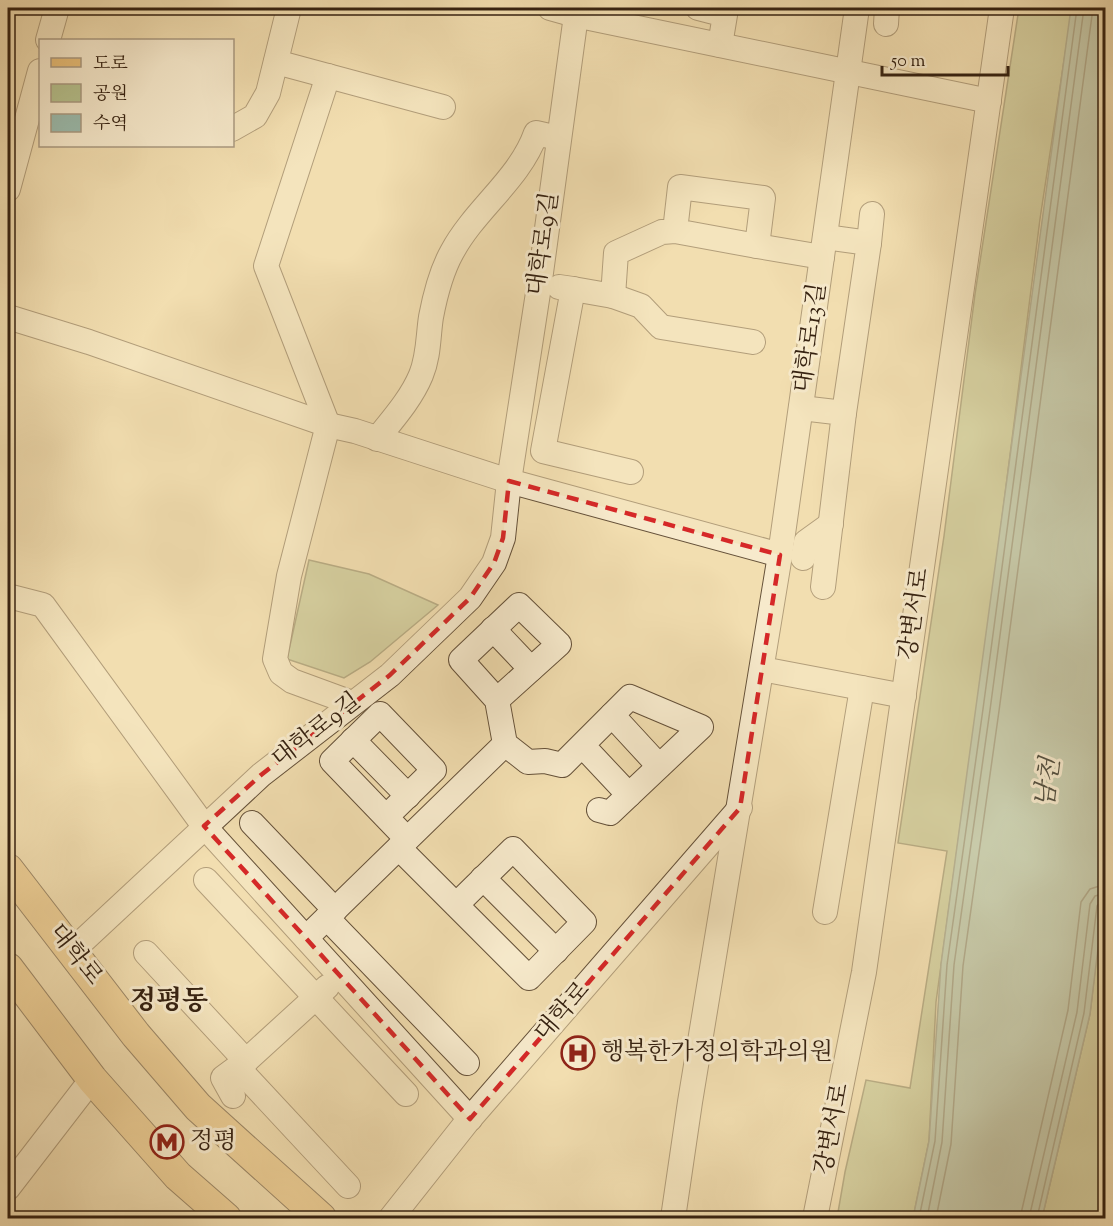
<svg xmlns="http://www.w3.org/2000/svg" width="1113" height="1226" viewBox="0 0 1113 1226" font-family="'Sorts Mill Goudy','Noto Serif KR',serif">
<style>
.green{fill:#b6c28e;stroke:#767250;stroke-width:1.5}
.water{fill:#9bbcae;stroke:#737e6f;stroke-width:1.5}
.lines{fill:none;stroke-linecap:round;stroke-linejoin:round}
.shore{stroke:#686f60;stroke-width:1.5}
.minor-casing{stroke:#655139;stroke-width:26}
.major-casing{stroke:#362211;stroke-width:32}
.minor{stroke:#f7eacc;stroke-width:24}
.major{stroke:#e9bf78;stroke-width:30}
.marked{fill:none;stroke:#d62828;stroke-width:4.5;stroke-dasharray:12 8;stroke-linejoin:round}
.labels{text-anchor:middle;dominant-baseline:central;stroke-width:6;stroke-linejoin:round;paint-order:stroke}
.street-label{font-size:24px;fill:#362211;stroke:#f7eacc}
.poi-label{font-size:24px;fill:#362211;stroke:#f7eacc;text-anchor:start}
.water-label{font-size:26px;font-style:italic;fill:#545040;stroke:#f7eacc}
.quarter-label{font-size:27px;font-weight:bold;fill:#362211;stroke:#f7eacc}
</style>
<rect width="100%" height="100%" fill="#f2deb0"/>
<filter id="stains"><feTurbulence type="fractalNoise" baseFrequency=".00333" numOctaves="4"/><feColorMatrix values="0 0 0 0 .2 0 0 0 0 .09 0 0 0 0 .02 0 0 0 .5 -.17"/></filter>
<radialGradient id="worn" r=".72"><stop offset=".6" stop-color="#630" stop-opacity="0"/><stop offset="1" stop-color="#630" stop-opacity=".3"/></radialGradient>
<g class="green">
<path d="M1019,8H1072L1040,219L993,589L936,1002L929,1141L913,1218H837L845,1172L866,1080L910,1088L947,851L898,843L944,536L975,294Z"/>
<path d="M309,560L369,574L438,605L370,662L344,678L287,659Z"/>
<path d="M1105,883V1218H1042L1090,1014Z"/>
</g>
<path class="water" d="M1071,8H1106V883L1090,1014L1042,1218H913L929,1141L941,964Z"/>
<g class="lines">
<g class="shore">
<path d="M919,1218L935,1141L947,965L983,709L1077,8"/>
<path d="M927,1218L942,1142L954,965L990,710L1084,8"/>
<path d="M936,1218L951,1144L963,966L999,711L1093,8"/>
<path d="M1020,1218L1068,1010L1081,902L1090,889L1106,884"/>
<path d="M1029,1218L1077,1012L1090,904L1095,896L1106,893"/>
<path d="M1037,1218L1084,1013L1097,906L1100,902L1106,901"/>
</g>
<g class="minor-casing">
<g id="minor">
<path d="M550,8L575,15L989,101"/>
<path d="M698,8L725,15L720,45"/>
<path d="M886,24L887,8"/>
<path d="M48,40L57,8"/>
<path d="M276,62L443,107"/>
<path d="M328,76L266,266L328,425L289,576L275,659L281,673L292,681L352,703"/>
<path d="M232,129L255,116L268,93L289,8"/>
<path d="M8,189L40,71"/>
<path d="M825,237L869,243L844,413"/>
<path d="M869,243L872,214"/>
<path d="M757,246L822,257"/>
<path d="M559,287L573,289L543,451L631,472"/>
<path d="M573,289L613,296L616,253L662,232L675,231L680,187L763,198L757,246L675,231"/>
<path d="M613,296L641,306L661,327L753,342"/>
<path d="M8,317L89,342L328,425L355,431L509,481L780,555"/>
<path d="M801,408L844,413L823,587"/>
<path d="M377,439C393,419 411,399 421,375C429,356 428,336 431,317C435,296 442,270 452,252C475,209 520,179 536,133L558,138"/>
<path d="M803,558L806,542L831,524"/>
<path d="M8,596L43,605L204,826L470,1119"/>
<path d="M493,629L531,669"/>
<path d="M762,669L904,696"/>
<path d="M497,700L559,644L519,605L461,660L497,700L505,744L528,762L545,761L562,765L630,697L701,727L629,795L582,745"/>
<path d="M612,715L659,766"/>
<path d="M353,740L408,796"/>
<path d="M599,810L610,813L629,795"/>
<path d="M386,817L434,770L380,714L332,761L407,839"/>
<path d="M252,823L335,910"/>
<path d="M399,848L529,978L584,922L513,849L456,905"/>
<path d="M483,878L556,951"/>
<path d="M206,880L406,1094"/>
<path d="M825,912L862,688"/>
<path d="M327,918L467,1063"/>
<path d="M306,938L505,744"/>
<path d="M72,951L261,775L390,675L470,598L494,563L503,538L509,481L540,280L577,8"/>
<path d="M146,953L246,1061L327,987"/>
<path d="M246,1061L240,1070L348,1186"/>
<path d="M233,1096L223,1078L246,1061"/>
<path d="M8,1188L92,1079"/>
<path d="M391,1218L467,1122L740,808"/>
<path d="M673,1218L690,1102L780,555L857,8"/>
<path d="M815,1218L864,972L1002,8"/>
</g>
</g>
<g class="major-casing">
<g id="major">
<path d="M8,869L136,1035L198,1107L321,1218"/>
<path d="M8,968L92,1079L178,1176L226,1218"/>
</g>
</g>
<use href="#minor" class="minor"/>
<use href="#major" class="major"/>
</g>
<path d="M0 0H1113V1226H0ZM509,481L780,555L740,808L470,1119L204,826L261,775L390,675L470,598L494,563L503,538Z" fill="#f2deb0" fill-opacity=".55" fill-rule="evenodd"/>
<path class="marked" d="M509,481L780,555L740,808L470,1119L204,826L261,775L390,675L470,598L494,563L503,538Z"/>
<defs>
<g id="hospital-ring" transform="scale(1.725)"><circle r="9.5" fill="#f7eacc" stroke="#8f2418" stroke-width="1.5"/><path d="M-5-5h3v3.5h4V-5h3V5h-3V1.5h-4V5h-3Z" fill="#8f2418"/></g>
<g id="metro-ring" transform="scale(1.725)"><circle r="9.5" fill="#f7eacc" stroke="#8f2418" stroke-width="1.5"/><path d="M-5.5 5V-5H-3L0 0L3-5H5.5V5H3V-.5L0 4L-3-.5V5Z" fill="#8f2418"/></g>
</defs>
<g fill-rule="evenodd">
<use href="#hospital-ring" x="578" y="1053"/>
<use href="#metro-ring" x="167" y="1142"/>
</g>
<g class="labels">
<g class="street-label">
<text transform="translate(544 244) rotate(-82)">대학로9길</text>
<text transform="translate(811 338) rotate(-82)">대학로13길</text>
<text transform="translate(915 614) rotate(-82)">강변서로</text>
<text transform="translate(317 731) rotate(-38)">대학로9길</text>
<text transform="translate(75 955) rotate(52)">대학로</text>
<text transform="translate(563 1012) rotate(-49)">대학로</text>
<text transform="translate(833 1129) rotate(-79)">강변서로</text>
</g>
<g class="poi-label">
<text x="601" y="1053">행복한가정의학과의원</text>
<text x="190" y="1142">정평</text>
</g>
<g class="water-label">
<text transform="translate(1049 783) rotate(-82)">남천</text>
</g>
<g class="quarter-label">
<text x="169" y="1002">정평동</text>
</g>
</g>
<rect width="1113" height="1226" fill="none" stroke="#f2deb0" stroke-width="30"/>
<rect x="9" y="9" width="1095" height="1208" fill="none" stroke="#362211" stroke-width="3"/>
<rect x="15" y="15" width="1083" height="1196" fill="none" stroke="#362211" stroke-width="1.5"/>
<rect x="39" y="39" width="195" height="108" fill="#f7eacc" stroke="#aa9a81" stroke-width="1.5"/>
<rect x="51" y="58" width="30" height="9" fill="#e9bf78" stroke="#aa9a81" stroke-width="1.5"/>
<text x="93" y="69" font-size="18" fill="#362211">도로</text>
<rect x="51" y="84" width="30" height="18" fill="#b6c28e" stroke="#aa9a81" stroke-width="1.5"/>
<text x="93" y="99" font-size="18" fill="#362211">공원</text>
<rect x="51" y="114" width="30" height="18" fill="#9bbcae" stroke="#aa9a81" stroke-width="1.5"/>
<text x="93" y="129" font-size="18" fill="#362211">수역</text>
<path d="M882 66v9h126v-9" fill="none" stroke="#362211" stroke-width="3"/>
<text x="891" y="66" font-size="18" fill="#362211" stroke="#f7eacc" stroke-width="4.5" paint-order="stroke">50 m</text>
<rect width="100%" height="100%" filter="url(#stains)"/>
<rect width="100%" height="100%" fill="url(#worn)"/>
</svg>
